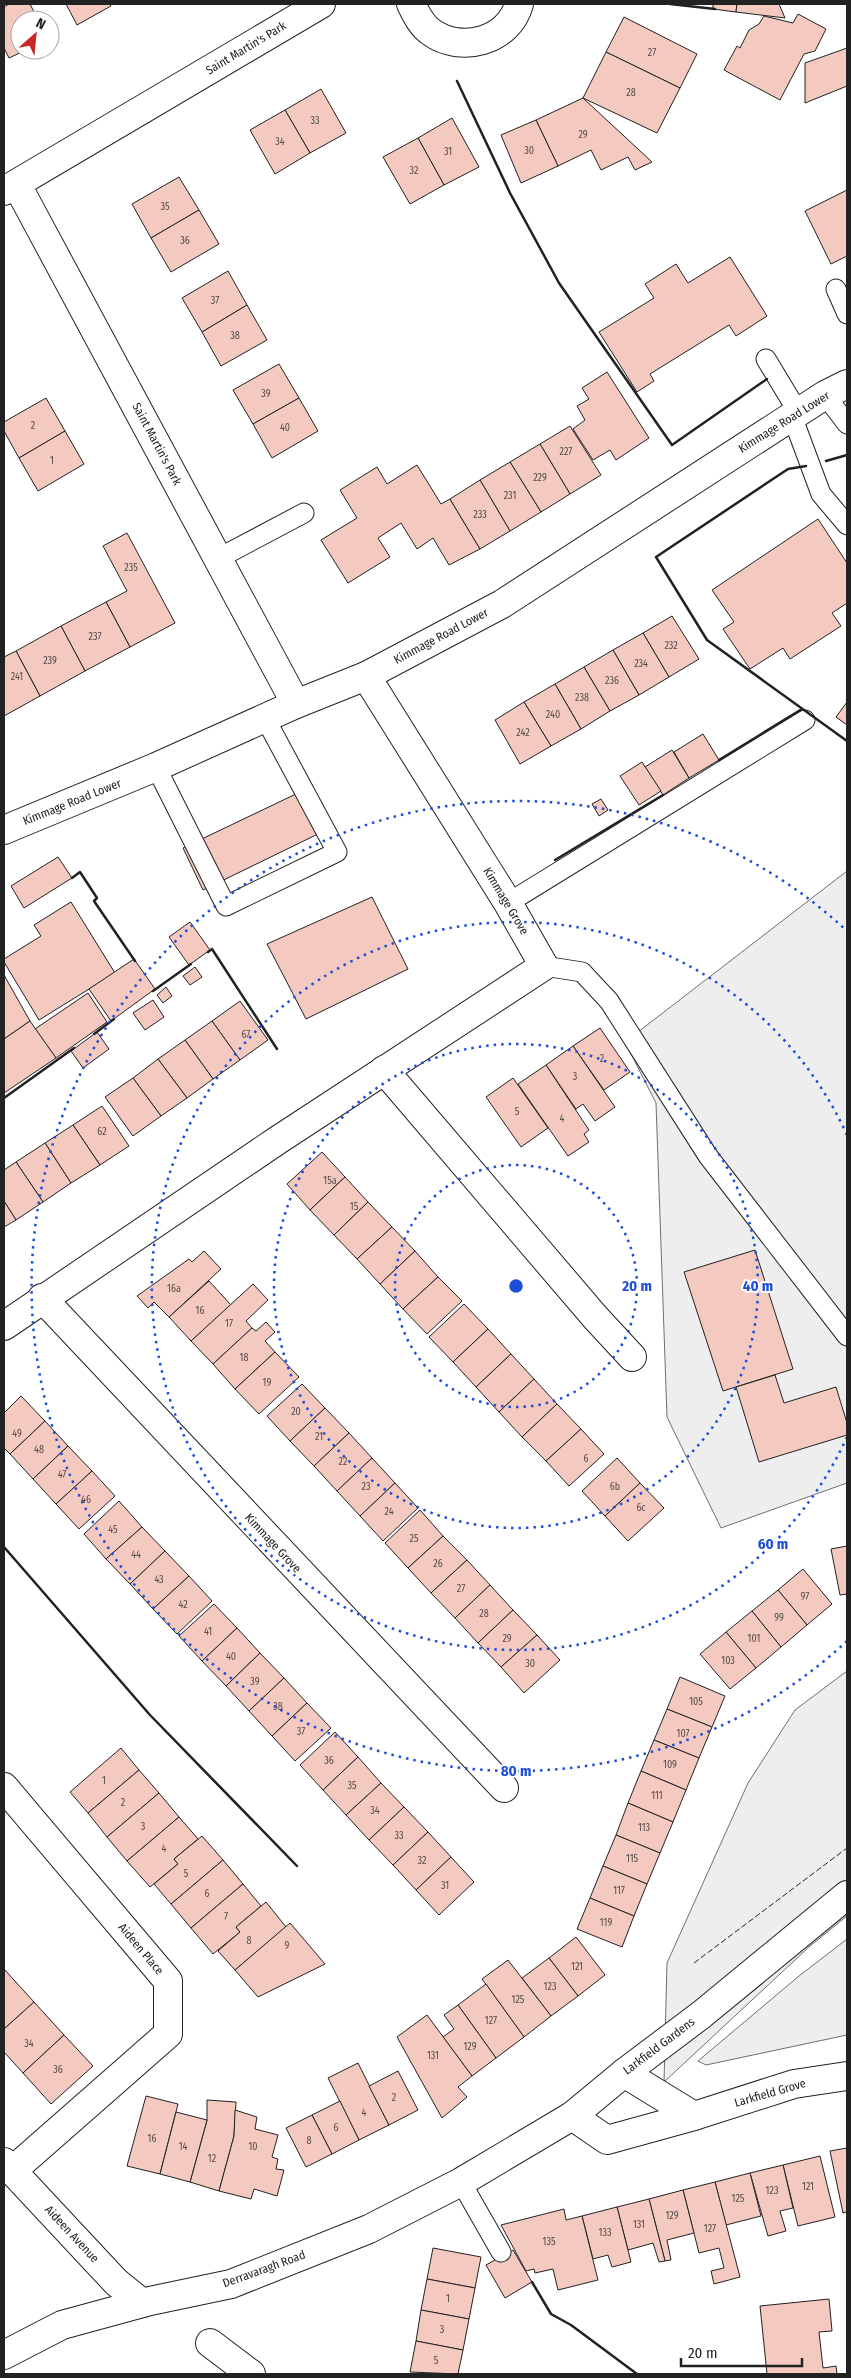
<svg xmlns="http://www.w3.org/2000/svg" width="851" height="2378" viewBox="0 0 851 2378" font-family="'Fira Sans Condensed',sans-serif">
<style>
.green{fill:#eee;stroke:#6f6f6f}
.building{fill:#f3c9c0;stroke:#222}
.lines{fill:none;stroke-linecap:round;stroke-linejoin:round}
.service-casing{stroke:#222;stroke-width:21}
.minor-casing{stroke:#222;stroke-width:30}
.secondary-casing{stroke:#222;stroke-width:30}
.service{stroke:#fff;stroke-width:19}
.minor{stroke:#fff;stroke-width:28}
.secondary{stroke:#fff;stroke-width:28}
.fence{stroke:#222;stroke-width:1;stroke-dasharray:6 2.5;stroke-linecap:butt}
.wall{stroke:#222;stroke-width:2.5}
.ring{fill:none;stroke:#1d4ed8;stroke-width:2.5;stroke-dasharray:2.5 5}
.labels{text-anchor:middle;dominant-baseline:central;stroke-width:4;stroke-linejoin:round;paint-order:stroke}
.number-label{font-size:10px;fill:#564c4a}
.street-label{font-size:12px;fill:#222;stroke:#fff}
.centre{fill:#1d4ed8;stroke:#fff;stroke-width:2.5}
.ring-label{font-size:15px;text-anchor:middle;font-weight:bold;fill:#1d4ed8;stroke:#fff;stroke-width:4;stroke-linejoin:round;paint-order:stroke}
</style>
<rect width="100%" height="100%" fill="#fff"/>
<g class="green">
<path d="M847,871V1483L721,1528L667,1417L656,1103L625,1042Z"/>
<path d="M847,1671V1916L809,1947L664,2082L667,1963L748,1783L795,1710Z"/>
<path d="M847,1939V2035L706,2065L698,2061L799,1976Z"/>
</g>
<g class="building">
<path d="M9,4H30L38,20H20V50H26L9,58L4,48V7Z"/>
<path d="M66,4H110L111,6L77,25Z"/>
<path d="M713,4H737L736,12L713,9Z"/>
<path d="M737,4H779L785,18L736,12Z"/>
<path d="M798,14L826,29L815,51L804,54L780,100L724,70L737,46L740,48L749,30L759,24L764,16L793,23Z"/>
<path d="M624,17L697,54L680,88L606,52Z"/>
<path d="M847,48V86L805,103V63Z"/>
<path d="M606,52L680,88L657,133L583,98Z"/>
<path d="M321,89L346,133L310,153L285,110Z"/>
<path d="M583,98L652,162L635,170L628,157L601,170L591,150L558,166L536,120Z"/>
<path d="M285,110L310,153L275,174L250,130Z"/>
<path d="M452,118L479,167L444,185L418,138Z"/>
<path d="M536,120L558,166L521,183L501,135Z"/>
<path d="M418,138L444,185L410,204L383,157Z"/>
<path d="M179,177L199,210L151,238L132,204Z"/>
<path d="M847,190V256L831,264L805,211Z"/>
<path d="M199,210L219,244L171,272L151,238Z"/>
<path d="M730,257L767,316L736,336L729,325L650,374L654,381L637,392L599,332L654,298L645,284L676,264L688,283Z"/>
<path d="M228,271L247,305L202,332L182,298Z"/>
<path d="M247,305L267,340L221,366L202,332Z"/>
<path d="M279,364L299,398L253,424L233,390Z"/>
<path d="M607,372L649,438L616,460L610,450L593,460L573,429L585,420L577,406L589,399L582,388Z"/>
<path d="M46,398L65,431L19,458L4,431V422Z"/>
<path d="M299,398L318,431L272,458L253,424Z"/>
<path d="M570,426L601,475L570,494L540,444Z"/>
<path d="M65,431L84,464L38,491L19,458Z"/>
<path d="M540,444L570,494L541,512L510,462Z"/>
<path d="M510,462L541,512L510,531L480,480Z"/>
<path d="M417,465L441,504L450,499L480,549L449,565L433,538L417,549L401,523L378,538L390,557L348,583L321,540L357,518L340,490L377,467L387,484Z"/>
<path d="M480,480L510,531L480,549L450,499Z"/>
<path d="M818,519L847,563V603L832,613L841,626L790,659L783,648L750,669L723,629L734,622L712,590Z"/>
<path d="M127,533L175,623L130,647L106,602L127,591L103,546Z"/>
<path d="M106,602L130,647L85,671L61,626Z"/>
<path d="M672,616L699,659L669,677L643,633Z"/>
<path d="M61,626L85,671L40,696L16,651Z"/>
<path d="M643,633L669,677L639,695L613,650Z"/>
<path d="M613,650L639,695L610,711L584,667Z"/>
<path d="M16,651L40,696L4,716V657Z"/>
<path d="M584,667L610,711L581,729L555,684Z"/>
<path d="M555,684L581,729L551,746L524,702Z"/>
<path d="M524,702L551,746L520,764L495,720Z"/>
<path d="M847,702V725L836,717Z"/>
<path d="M703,734L719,760L689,778L674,752Z"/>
<path d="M672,750L689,778L663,795L645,767Z"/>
<path d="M642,762L661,791L639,805L620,776Z"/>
<path d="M298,793L318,834L203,890L183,848Z"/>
<path d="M601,799L608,810L599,816L592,804Z"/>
<path d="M58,857L72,878L24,908L11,886Z"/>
<path d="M372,897L408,969L306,1019L267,944Z"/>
<path d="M71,902L115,973L39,1020L4,962V959L41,936L34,925Z"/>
<path d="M190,922L210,950L189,965L169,937Z"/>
<path d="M134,959L155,989L111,1021L89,989Z"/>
<path d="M195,967L202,977L190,985L183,976Z"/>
<path d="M4,975L30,1021L4,1039Z"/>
<path d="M166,987L172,996L163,1003L157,995Z"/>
<path d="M88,993L107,1022L56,1058L35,1029Z"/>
<path d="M153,1000L164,1017L145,1030L133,1013Z"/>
<path d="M240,1001L268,1040L240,1060L212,1021Z"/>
<path d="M30,1021L56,1058L4,1093V1039Z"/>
<path d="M212,1021L240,1060L213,1079L185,1040Z"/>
<path d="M600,1028L630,1072L604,1090L573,1046Z"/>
<path d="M97,1032L109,1049L83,1068L71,1051Z"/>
<path d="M185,1040L213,1079L187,1098L158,1059Z"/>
<path d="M573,1046L615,1107L595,1121L583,1104L576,1109L546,1065Z"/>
<path d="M158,1059L187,1098L161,1116L133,1078Z"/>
<path d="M546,1065L589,1130L584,1134L589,1142L568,1156L518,1084Z"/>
<path d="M133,1078L161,1116L133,1136L105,1097Z"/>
<path d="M513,1078L548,1128L521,1147L486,1097Z"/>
<path d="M102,1106L129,1146L100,1165L73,1125Z"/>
<path d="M73,1125L100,1165L71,1183L45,1143Z"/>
<path d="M45,1143L71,1183L43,1202L16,1162Z"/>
<path d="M322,1152L345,1177L310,1210L287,1184Z"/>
<path d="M16,1162L43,1202L16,1220L4,1201V1170Z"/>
<path d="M345,1177L368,1202L334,1235L310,1210Z"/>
<path d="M4,1201L16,1220L4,1227Z"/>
<path d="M368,1202L392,1227L357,1259L334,1235Z"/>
<path d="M392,1227L415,1251L380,1284L357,1259Z"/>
<path d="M755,1250L793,1369L723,1391L684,1272Z"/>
<path d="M204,1251L221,1269L169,1317L154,1302L148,1308L137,1296L189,1259L192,1262Z"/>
<path d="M415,1251L438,1277L403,1309L380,1284Z"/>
<path d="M438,1277L462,1301L427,1334L403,1309Z"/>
<path d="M209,1281L231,1305L191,1341L169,1317Z"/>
<path d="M253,1284L268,1300L246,1321L252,1328L213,1364L191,1341Z"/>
<path d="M464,1304L488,1329L453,1362L429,1337Z"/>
<path d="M266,1322L275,1332L265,1341L275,1352L235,1389L213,1364L252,1328L256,1331Z"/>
<path d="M488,1329L511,1354L476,1387L453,1362Z"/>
<path d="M275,1352L299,1377L259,1414L235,1389Z"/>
<path d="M511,1354L534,1379L499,1412L476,1387Z"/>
<path d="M775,1375L784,1403L836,1387L847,1423V1435L759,1462L736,1387Z"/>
<path d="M534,1379L557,1404L522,1437L499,1412Z"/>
<path d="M302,1384L325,1408L290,1441L267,1416Z"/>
<path d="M21,1396L45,1421L10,1454L4,1448V1413Z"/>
<path d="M557,1404L581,1429L546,1461L522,1437Z"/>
<path d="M325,1408L349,1433L314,1466L290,1441Z"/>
<path d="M45,1421L68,1446L33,1479L10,1454Z"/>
<path d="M581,1429L604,1454L569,1486L546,1461Z"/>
<path d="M349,1433L372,1458L337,1491L314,1466Z"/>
<path d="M68,1446L92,1471L56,1504L33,1479Z"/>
<path d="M372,1458L395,1483L360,1516L337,1491Z"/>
<path d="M617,1458L640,1483L605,1516L582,1491Z"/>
<path d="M92,1471L115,1496L79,1529L56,1504Z"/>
<path d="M395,1483L418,1508L383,1541L360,1516Z"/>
<path d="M640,1483L664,1508L628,1541L605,1516Z"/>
<path d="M119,1501L142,1527L106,1559L84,1534Z"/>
<path d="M420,1510L443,1536L408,1568L385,1543Z"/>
<path d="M142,1527L165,1551L130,1584L106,1559Z"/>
<path d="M443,1536L467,1560L431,1593L408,1568Z"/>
<path d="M847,1546V1594L840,1595L831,1549Z"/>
<path d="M165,1551L189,1576L153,1609L130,1584Z"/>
<path d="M467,1560L490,1585L455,1618L431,1593Z"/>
<path d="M803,1569L832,1604L807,1625L778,1590Z"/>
<path d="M189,1576L212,1601L177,1634L153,1609Z"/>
<path d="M490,1585L513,1610L478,1643L455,1618Z"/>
<path d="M778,1590L807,1625L781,1647L752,1611Z"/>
<path d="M214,1604L237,1628L202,1661L179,1636Z"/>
<path d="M513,1610L537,1635L501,1667L478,1643Z"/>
<path d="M752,1611L781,1647L756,1668L726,1632Z"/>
<path d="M237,1628L260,1653L226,1686L202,1661Z"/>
<path d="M726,1632L756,1668L730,1689L700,1654Z"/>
<path d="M537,1635L560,1660L524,1693L501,1667Z"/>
<path d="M260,1653L284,1678L249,1711L226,1686Z"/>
<path d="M680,1677L725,1696L712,1727L667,1709Z"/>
<path d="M284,1678L307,1703L272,1736L249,1711Z"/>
<path d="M307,1703L331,1728L295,1761L272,1736Z"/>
<path d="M667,1709L712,1727L699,1758L654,1740Z"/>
<path d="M335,1732L358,1757L323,1790L300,1765Z"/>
<path d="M654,1740L699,1758L686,1790L641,1771Z"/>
<path d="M121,1748L139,1770L88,1813L70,1792Z"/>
<path d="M358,1757L381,1783L346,1815L323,1790Z"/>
<path d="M139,1770L159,1793L107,1837L88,1813Z"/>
<path d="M641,1771L686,1790L673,1822L628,1803Z"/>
<path d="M381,1783L404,1807L369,1840L346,1815Z"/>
<path d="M159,1793L179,1817L127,1861L107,1837Z"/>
<path d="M628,1803L673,1822L660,1853L616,1835Z"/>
<path d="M404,1807L428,1832L393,1865L369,1840Z"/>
<path d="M179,1817L198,1839L174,1859L178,1864L150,1887L127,1861Z"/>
<path d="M428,1832L451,1857L416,1890L393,1865Z"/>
<path d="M616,1835L660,1853L647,1884L603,1866Z"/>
<path d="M202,1836L223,1860L171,1904L154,1884L178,1864L174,1859Z"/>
<path d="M451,1857L474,1882L439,1915L416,1890Z"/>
<path d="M223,1860L243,1884L191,1928L171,1904Z"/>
<path d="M603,1866L647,1884L634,1916L590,1898Z"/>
<path d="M243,1884L261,1906L236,1927L240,1932L213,1954L191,1928Z"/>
<path d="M590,1898L634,1916L622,1947L577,1929Z"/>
<path d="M266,1902L286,1927L235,1970L218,1951L240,1932L236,1927Z"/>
<path d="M290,1923L325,1964L258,1997L235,1970Z"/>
<path d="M576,1937L605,1975L578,1996L549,1958Z"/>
<path d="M549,1958L578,1996L551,2016L522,1978Z"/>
<path d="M508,1960L551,2016L524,2037L482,1979Z"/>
<path d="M4,1969L34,2002L4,2029Z"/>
<path d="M486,1984L524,2037L496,2058L458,2005Z"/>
<path d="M34,2002L64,2035L23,2073L4,2052V2029Z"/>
<path d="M458,2005L496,2058L472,2076L443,2037L454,2029L444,2015Z"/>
<path d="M427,2015L472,2076L458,2087L467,2097L442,2118L397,2037Z"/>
<path d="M64,2035L93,2066L51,2104L23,2073Z"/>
<path d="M358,2063L389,2125L359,2140L328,2078Z"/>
<path d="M398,2071L418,2110L389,2125L369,2086Z"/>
<path d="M146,2096L178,2104L160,2174L127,2166Z"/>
<path d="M207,2100L236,2102L234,2136L219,2191L190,2182L207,2120Z"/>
<path d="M340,2101L359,2140L332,2154L312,2115Z"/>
<path d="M235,2110L257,2117L255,2129L278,2135L272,2157L278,2159L276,2169L284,2170L277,2196L254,2189L251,2199L219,2191L234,2136Z"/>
<path d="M176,2112L207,2120L190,2182L160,2174Z"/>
<path d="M312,2115L332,2154L306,2167L286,2128Z"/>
<path d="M847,2148V2212L843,2213L830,2151Z"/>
<path d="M820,2156L835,2217L798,2226L783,2165Z"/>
<path d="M783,2165L793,2208L780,2211L786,2231L768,2236L750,2173Z"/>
<path d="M750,2173L761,2216L726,2225L715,2182Z"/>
<path d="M715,2182L740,2277L714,2284L711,2271L724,2268L719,2248L699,2253L683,2190Z"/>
<path d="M683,2190L694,2233L667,2240L671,2260L665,2261L649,2199Z"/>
<path d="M649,2199L665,2261L659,2262L653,2243L628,2250L617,2207Z"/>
<path d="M617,2207L631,2262L612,2267L608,2255L593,2259L582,2216Z"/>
<path d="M564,2209L566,2220L582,2216L598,2280L558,2290L553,2269L535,2273L534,2269L526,2271L501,2225Z"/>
<path d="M433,2248L481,2257L475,2288L427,2279Z"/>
<path d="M513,2250L532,2282L505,2298L486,2265Z"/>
<path d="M427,2279L475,2288L469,2319L421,2310Z"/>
<path d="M829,2299L832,2331L819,2332L823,2368L836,2366L837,2374H767L760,2306Z"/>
<path d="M421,2310L469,2319L463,2350L416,2341Z"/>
<path d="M416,2341L463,2350L458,2374L410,2372Z"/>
</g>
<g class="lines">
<g class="service-casing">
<g id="service">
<path d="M836,289L847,314"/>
<path d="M766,359L798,412"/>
<path d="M825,395L847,424"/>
<path d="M792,416L821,494L847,525"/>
<path d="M219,558L304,513"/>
<path d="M156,767L226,906L337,852L265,718"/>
<path d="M508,903L805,720"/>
<path d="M544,966L582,972L609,1001L708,1156L847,1336"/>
<path d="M461,2182L501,2252"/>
</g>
</g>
<g class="minor-casing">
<g id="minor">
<path d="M411,4C416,14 421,25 431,32C461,54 509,41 519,4"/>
<path d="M17,185L296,704"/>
<path d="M4,191L321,4"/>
<path d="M384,1070L595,1317L632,1357"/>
<path d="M42,1298L504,1788"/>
<path d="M4,1326L278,1140L544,966L508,903L366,676"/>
<path d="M4,1787L168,1981V2034L12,2171"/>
<path d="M624,2073L694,2116L794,2084L847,2076"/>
<path d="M572,2116L607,2140L694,2116"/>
<path d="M4,2162L116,2282L142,2303"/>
<path d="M210,2343L251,2374"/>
<path d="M4,2355L62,2325L150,2301L231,2284L369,2229L461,2182L572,2116L624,2073L701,2015L847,1895"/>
</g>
</g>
<g class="secondary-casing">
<path id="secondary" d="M4,830L156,767L296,704L366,676L502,604L825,395L847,384"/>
</g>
<use href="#service" class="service"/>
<use href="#minor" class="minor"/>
<use href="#secondary" class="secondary"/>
<path class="fence" d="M694,1963L847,1848"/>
<g class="wall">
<path d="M670,4L715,9"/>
<path d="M457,81L510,193L559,283L672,445L767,379"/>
<path d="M826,461L847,455"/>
<path d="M806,466L788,469L656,557L707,640L847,741"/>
<path d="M719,760L802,709"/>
<path d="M555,860L663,795"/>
<path d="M72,878L80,872L97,898L94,901L135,961"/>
<path d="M208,952L212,949L277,1049"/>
<path d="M153,991L191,964"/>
<path d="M94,1034L114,1019"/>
<path d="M4,1098L74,1048"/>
<path d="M4,1547L150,1715L297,1866"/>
<path d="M532,2282L551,2314L571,2325L637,2374"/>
</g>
</g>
<g class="ring">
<circle cx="516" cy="1286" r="121"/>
<circle cx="516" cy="1286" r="242"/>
<path d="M847 1437A364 364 0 1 1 847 1135"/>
<path d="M847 1641A485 485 0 1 1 847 931"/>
</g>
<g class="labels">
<g class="number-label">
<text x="652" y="53">27</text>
<text x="631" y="93">28</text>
<text x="315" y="121">33</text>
<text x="583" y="135">29</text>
<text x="280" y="142">34</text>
<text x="529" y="151">30</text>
<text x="448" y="152">31</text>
<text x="414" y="171">32</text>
<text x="165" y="207">35</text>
<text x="185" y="241">36</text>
<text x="215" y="301">37</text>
<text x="235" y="336">38</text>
<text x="266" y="394">39</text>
<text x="33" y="426">2</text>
<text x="285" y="428">40</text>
<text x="566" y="452">227</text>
<text x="52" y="461">1</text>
<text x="540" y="478">229</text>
<text x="510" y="496">231</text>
<text x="480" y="515">233</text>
<text x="131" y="568">235</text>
<text x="95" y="637">237</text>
<text x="671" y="646">232</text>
<text x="50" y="661">239</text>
<text x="641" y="664">234</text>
<text x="17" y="677">241</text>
<text x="612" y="681">236</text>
<text x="582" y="698">238</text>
<text x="553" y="715">240</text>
<text x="523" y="733">242</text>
<text x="246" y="1035">67</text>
<text x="602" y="1059">2</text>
<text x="575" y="1077">3</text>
<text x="517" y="1112">5</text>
<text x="562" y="1119">4</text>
<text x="102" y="1132">62</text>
<text x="330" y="1181">15a</text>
<text x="354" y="1207">15</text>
<text x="174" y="1289">16a</text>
<text x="200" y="1311">16</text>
<text x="229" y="1324">17</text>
<text x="244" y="1358">18</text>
<text x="267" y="1383">19</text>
<text x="296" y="1412">20</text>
<text x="17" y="1434">49</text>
<text x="319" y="1437">21</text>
<text x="39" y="1450">48</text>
<text x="586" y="1459">6</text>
<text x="343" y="1462">22</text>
<text x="62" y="1475">47</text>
<text x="366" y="1487">23</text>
<text x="615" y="1487">6b</text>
<text x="86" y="1500">46</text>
<text x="641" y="1508">6c</text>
<text x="389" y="1512">24</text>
<text x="113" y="1530">45</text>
<text x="414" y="1539">25</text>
<text x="136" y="1555">44</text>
<text x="438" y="1564">26</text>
<text x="159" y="1580">43</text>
<text x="461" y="1589">27</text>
<text x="805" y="1597">97</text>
<text x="183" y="1605">42</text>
<text x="484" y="1614">28</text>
<text x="779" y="1618">99</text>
<text x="208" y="1632">41</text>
<text x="507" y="1639">29</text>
<text x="754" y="1639">101</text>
<text x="231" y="1657">40</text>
<text x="728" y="1661">103</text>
<text x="530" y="1664">30</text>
<text x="255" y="1682">39</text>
<text x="696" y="1702">105</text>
<text x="278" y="1707">38</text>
<text x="301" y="1732">37</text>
<text x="683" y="1734">107</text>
<text x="329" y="1761">36</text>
<text x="670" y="1765">109</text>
<text x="104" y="1781">1</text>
<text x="352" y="1786">35</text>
<text x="657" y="1796">111</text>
<text x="123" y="1803">2</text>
<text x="375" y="1811">34</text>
<text x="143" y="1827">3</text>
<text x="644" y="1828">113</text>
<text x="399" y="1836">33</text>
<text x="164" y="1849">4</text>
<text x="632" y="1859">115</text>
<text x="422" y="1861">32</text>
<text x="186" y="1874">5</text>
<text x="445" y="1886">31</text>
<text x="619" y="1891">117</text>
<text x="207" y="1894">6</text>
<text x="226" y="1917">7</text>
<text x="606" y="1923">119</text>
<text x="249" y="1941">8</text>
<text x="287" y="1946">9</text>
<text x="577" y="1967">121</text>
<text x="550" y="1987">123</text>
<text x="518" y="2000">125</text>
<text x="491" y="2021">127</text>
<text x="29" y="2044">34</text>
<text x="470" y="2047">129</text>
<text x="433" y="2056">131</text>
<text x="58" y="2070">36</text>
<text x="394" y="2098">2</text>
<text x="364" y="2113">4</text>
<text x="336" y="2128">6</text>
<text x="152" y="2139">16</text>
<text x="309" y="2141">8</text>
<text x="183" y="2147">14</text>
<text x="253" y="2147">10</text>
<text x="212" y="2159">12</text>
<text x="808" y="2187">121</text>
<text x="772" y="2191">123</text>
<text x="738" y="2199">125</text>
<text x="672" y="2216">129</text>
<text x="639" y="2225">131</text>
<text x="710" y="2229">127</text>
<text x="605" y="2233">133</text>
<text x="549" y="2242">135</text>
<text x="448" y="2299">1</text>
<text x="442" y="2330">3</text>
<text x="436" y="2361">5</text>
</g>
<g class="street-label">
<text transform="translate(246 48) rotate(-31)">Saint Martin's Park</text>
<text transform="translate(784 422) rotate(-32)">Kimmage Road Lower</text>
<text transform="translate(157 444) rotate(62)">Saint Martin's Park</text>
<text transform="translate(441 636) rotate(-28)">Kimmage Road Lower</text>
<text transform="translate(72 802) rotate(-22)">Kimmage Road Lower</text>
<text transform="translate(506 901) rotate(59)">Kimmage Grove</text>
<text transform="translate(273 1543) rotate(47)">Kimmage Grove</text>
<text transform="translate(141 1949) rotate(50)">Aideen Place</text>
<text transform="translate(659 2046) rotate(-37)">Larkfield Gardens</text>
<text transform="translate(770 2093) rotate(-16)">Larkfield Grove</text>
<text transform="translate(72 2234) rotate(47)">Aideen Avenue</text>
<text transform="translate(264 2269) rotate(-20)">Derravaragh Road</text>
</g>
</g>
<circle cx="516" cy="1286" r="8" class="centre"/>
<g class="ring-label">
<text x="637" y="1291">20 m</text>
<text x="758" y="1291">40 m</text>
<text x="773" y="1549">60 m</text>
<text x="516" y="1776">80 m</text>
</g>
<rect width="851" height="2378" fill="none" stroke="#222222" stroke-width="10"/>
<g transform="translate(35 35) rotate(27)"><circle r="24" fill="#ffffff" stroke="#a7a7a7"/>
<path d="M0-4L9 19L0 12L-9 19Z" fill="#c62828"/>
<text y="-8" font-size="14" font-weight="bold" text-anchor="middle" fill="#222222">N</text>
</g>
<path d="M681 2358v8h121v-8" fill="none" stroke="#222222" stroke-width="2.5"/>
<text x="688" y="2358" font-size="15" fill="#222222" stroke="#ffffff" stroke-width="4" paint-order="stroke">20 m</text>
</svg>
